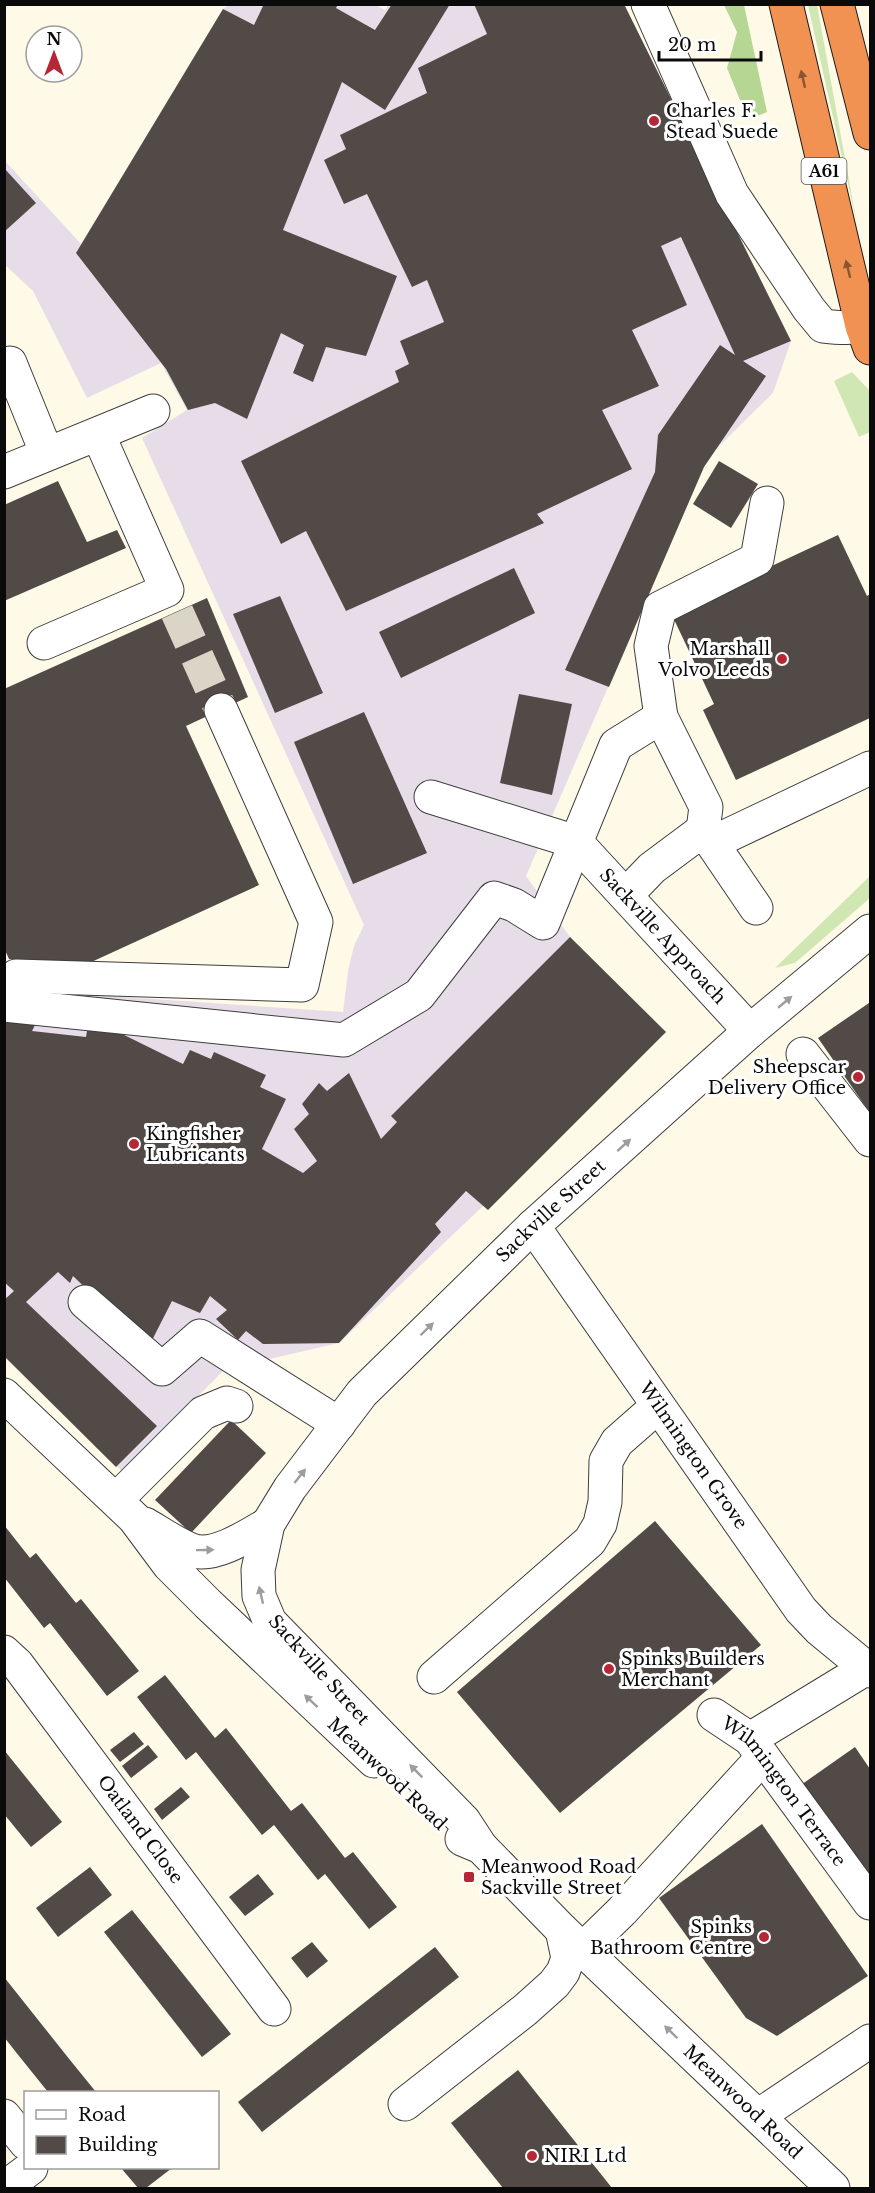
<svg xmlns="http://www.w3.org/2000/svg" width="875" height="2193" viewBox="0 0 875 2193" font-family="'Libre Baskerville',serif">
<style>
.industrial{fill:#e7dde9}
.green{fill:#d0e7b3}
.forest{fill:#b5d793}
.building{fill:#524a47}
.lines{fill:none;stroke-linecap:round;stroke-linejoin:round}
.minor-tunnel{stroke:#dad5c6;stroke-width:33;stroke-dasharray:33 16;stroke-linecap:butt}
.minor-casing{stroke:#3d3d3d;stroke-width:35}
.highway-casing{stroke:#1b1b1b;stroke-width:35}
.minor{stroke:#fff;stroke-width:33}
.highway{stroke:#f19253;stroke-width:33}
.oneway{fill:#895532}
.oneway2{fill:#9d9d9d}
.poi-dot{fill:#b52735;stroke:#fff;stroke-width:2}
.labels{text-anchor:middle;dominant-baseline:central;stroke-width:6;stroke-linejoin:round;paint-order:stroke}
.shield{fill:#fff;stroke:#545454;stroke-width:1.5}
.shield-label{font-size:16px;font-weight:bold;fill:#0a0a0a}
.poi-label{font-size:18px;fill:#0a0a0a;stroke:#fff;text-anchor:start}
.street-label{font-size:18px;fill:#0a0a0a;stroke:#fff}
</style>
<rect width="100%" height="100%" fill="#fff9e7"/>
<path class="industrial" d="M374,4L385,10L389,4L624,5L791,341L773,393L708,457L526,876L570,937L666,1032L339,1343L225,1369L123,1472L5,1358L4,986L36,991L343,1012L348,971L354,946L364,925L142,438L187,410L161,363L87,398L33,291L5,265V161L81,244L223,9L229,5Z"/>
<g class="green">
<path d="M808,5H817L857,224Z"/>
<path d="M852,372L870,391V432L859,437L834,381Z"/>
<path d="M870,876V898L795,963L775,968Z"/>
</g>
<path class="forest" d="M724,5H744L767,112L748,120L727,68L737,32Z"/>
<g class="building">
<path d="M264,4H338L336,8L375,30L392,4H450L385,110L342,82L283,230L397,276L366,356L326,347L313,382L293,373L304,345L281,333L247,419L215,403L188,410L166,369L76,253L223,9L254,25Z"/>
<path d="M474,4H624L791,341L743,361L766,376L704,467L609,687L565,670L655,472L658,435L720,345L735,355L681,237L661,246L687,305L632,330L659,386L602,410L632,469L537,514L544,523L346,611L306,531L281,544L241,461L399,382L395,371L409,364L400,341L444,322L427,280L412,287L367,194L344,204L324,160L346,149L340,135L427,93L418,68L487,34Z"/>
<path d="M4,168L36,203L4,232Z"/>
<path d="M719,461L758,484L731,528L693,504Z"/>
<path d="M58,481L87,542L117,530L126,548L4,601V505Z"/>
<path d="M838,535L867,596L870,594V718L736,780L703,710L714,704L671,613Z"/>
<path d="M514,568L535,613L401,678L379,632Z"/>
<path d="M280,596L323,693L275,713L233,614Z"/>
<path d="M207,598L248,697L186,726L259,885L87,964L9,959L4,948V689Z"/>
<path d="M519,694L572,704L552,795L500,783Z"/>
<path d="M364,712L427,853L353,884L294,742Z"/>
<path d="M570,937L666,1032L488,1210L466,1191L435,1224L441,1232L339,1343L263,1344L246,1331L238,1340L216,1319L227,1310L210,1296L200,1313L172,1301L148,1348L73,1276L70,1283L58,1272L26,1302L157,1426L116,1467L4,1356V1300L14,1291L4,1282V1021L35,1025L32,1031L86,1037L87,1031H116L183,1064L190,1050L211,1059L214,1052L266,1075L260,1087L286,1099L262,1149L303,1173L317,1161L294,1129L309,1114L302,1104L319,1083L327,1091L349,1073L381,1139L397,1122L391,1116Z"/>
<path d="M869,1003L870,1005V1113L818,1038Z"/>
<path d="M231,1420L266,1453L191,1533L155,1500Z"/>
<path d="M655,1521L761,1645L560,1813L457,1692Z"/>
<path d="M4,1525L30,1558L36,1553L76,1603L81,1599L139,1671L107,1696L50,1623L44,1628L4,1577Z"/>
<path d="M165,1675L215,1738L226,1728L291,1811L302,1803L345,1858L353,1852L397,1907L369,1929L325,1874L318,1880L274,1825L262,1835L196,1752L186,1760L137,1697Z"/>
<path d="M134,1732L144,1744L120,1762L110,1750Z"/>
<path d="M148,1745L158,1757L131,1778L122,1766Z"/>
<path d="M855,1747L870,1769V1889L798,1787Z"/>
<path d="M4,1750L62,1822L31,1847L4,1814Z"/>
<path d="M181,1787L190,1797L162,1820L154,1809Z"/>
<path d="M762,1824L868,1976L777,2036L746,2018L659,1898Z"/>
<path d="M90,1867L112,1895L58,1937L36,1908Z"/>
<path d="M258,1874L274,1894L245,1916L229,1897Z"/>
<path d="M132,1910L231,2034L202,2057L104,1932Z"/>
<path d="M312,1942L328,1961L307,1978L291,1958Z"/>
<path d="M435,1947L459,1977L262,2132L238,2102Z"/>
<path d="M4,1977L70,2060L96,2092H48L19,2056L4,2037Z"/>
<path d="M518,2070L612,2188H503L451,2123Z"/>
<path d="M121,2168H172L146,2188H138Z"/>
</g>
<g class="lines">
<path class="minor-tunnel" d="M177,612L221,710"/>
<g class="minor-casing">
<g id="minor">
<path d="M648,4L732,194L809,309L823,326C841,328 857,330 870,319"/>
<path d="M4,365L10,363L47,454"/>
<path d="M4,472L153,411"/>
<path d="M44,643L167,590L98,434"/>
<path id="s1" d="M431,797L576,842L750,1031"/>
<path d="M703,830L706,807L661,717L651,646L660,608L757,559L767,503"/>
<path d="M712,843L870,768"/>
<path d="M626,895L652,868L703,830L756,908"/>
<path d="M16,976L302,985L316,922L221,710"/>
<path d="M4,1005L344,1040L419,995L494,898L514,905L543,923L616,745L661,717"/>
<path d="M803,1054L870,1140"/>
<path id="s2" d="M533,1226L801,1610L819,1629L870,1671"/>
<path d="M85,1302L162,1369L200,1336L339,1424"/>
<path d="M4,1395L134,1518L169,1565L208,1604L374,1761"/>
<path d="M116,1500L203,1413L227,1403L236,1406"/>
<path d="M145,1524C159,1532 179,1546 194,1551C216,1557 249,1535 268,1524"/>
<path id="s3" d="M4,1652L17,1664L274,2009"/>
<path d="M434,1677L590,1541L600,1524L605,1502L606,1461L617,1442L658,1406"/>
<path id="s4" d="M714,1715L750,1739L870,1903"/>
<path d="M750,1739L870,1666"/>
<path id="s5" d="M462,1839L481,1847L562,1930L833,2188"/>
<path id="s6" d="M481,1847L464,1821L270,1622L259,1596L258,1570L268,1524L290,1488L362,1393L533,1226L750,1031L870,931"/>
<path d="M583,1949L622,1911L763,1757"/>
<path d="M405,2104L525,2010L554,1984L563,1972L568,1958L562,1930"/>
<path d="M4,2116L26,2143"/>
<path d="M758,2116L870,2041"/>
<path d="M4,2188L31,2168"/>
</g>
</g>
<g class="highway-casing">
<g id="highway">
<path d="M786,4L862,326L870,348"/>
<path d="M837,4L870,133"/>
</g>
</g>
<use href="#minor" class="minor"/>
<use href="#highway" class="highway"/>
</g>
<defs><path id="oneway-solid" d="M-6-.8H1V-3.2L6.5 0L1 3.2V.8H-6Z" transform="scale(1.5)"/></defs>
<g class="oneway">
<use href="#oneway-solid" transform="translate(803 79) rotate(-103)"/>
<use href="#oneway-solid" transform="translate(848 269) rotate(-104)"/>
</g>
<g class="oneway2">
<use href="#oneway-solid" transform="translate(785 1002) rotate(-40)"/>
<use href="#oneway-solid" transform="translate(624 1145) rotate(-42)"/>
<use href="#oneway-solid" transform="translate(427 1329) rotate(-44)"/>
<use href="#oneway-solid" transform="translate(300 1476) rotate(-52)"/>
<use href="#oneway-solid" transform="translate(205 1550) rotate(-1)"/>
<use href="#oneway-solid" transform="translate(261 1595) rotate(-103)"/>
<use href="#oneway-solid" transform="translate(311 1701) rotate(-137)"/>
<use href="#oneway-solid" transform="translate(416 1771) rotate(-135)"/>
<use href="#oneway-solid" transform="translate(671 2032) rotate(-136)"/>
</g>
<g class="poi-dot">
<circle cx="654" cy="121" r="6"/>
<circle cx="782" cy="659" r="6"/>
<circle cx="858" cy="1077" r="6"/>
<circle cx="134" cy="1144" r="6"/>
<circle cx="609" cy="1669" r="6"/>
<rect x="463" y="1871" width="12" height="12" rx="3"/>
<circle cx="764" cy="1937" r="6"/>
<circle cx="532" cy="2156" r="6"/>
</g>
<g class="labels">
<rect class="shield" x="801.5" y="158" width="45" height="26" rx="4.5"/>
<g class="shield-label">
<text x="824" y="171">A61</text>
</g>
<g class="poi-label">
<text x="666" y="111">Charles F.<tspan x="666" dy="21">Stead Suede</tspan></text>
<text x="770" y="649" text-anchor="end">Marshall<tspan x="770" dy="21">Volvo Leeds</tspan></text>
<text x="846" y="1067" text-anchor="end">Sheepscar<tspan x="846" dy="21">Delivery Office</tspan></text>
<text x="146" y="1134">Kingfisher<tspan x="146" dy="21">Lubricants</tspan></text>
<text x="621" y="1659">Spinks Builders<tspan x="621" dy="21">Merchant</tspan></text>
<text x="481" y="1867">Meanwood Road<tspan x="481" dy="21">Sackville Street</tspan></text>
<text x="752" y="1927" text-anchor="end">Spinks<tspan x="752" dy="21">Bathroom Centre</tspan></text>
<text x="544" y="2156">NIRI Ltd</text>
</g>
<g class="street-label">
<text stroke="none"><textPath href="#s1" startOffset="280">Sackville Approach</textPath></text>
<text stroke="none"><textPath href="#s6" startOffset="834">Sackville Street</textPath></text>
<text stroke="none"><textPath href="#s2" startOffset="280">Wilmington Grove</textPath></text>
<text transform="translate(319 1670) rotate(48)">Sackville Street</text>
<text transform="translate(387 1774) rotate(43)">Meanwood Road</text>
<text stroke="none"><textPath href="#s4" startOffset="105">Wilmington Terrace</textPath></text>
<text stroke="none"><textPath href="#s3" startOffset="224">Oatland Close</textPath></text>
<text stroke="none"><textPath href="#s5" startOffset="386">Meanwood Road</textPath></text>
</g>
</g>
<rect width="875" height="2193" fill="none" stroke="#0a0a0a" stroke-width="12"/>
<rect x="24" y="2091" width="195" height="78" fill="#ffffff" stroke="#9d9d9d" stroke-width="1.5"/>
<rect x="36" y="2110" width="30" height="9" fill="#ffffff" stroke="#9d9d9d" stroke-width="1.5"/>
<text x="78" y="2121" font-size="18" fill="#0a0a0a">Road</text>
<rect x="36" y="2136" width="30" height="18" fill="#524a47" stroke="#9d9d9d" stroke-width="1.5"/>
<text x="78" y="2151" font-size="18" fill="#0a0a0a">Building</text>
<g transform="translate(54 54)"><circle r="28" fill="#ffffff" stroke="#9d9d9d" stroke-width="1.5"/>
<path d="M0-4.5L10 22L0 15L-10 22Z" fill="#b52735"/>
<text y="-9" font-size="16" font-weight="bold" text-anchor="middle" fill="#0a0a0a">N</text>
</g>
<path d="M659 51v9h102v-9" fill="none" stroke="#0a0a0a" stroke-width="3"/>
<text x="668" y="51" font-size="18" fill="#0a0a0a" stroke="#ffffff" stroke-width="4.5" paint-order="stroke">20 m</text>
</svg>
